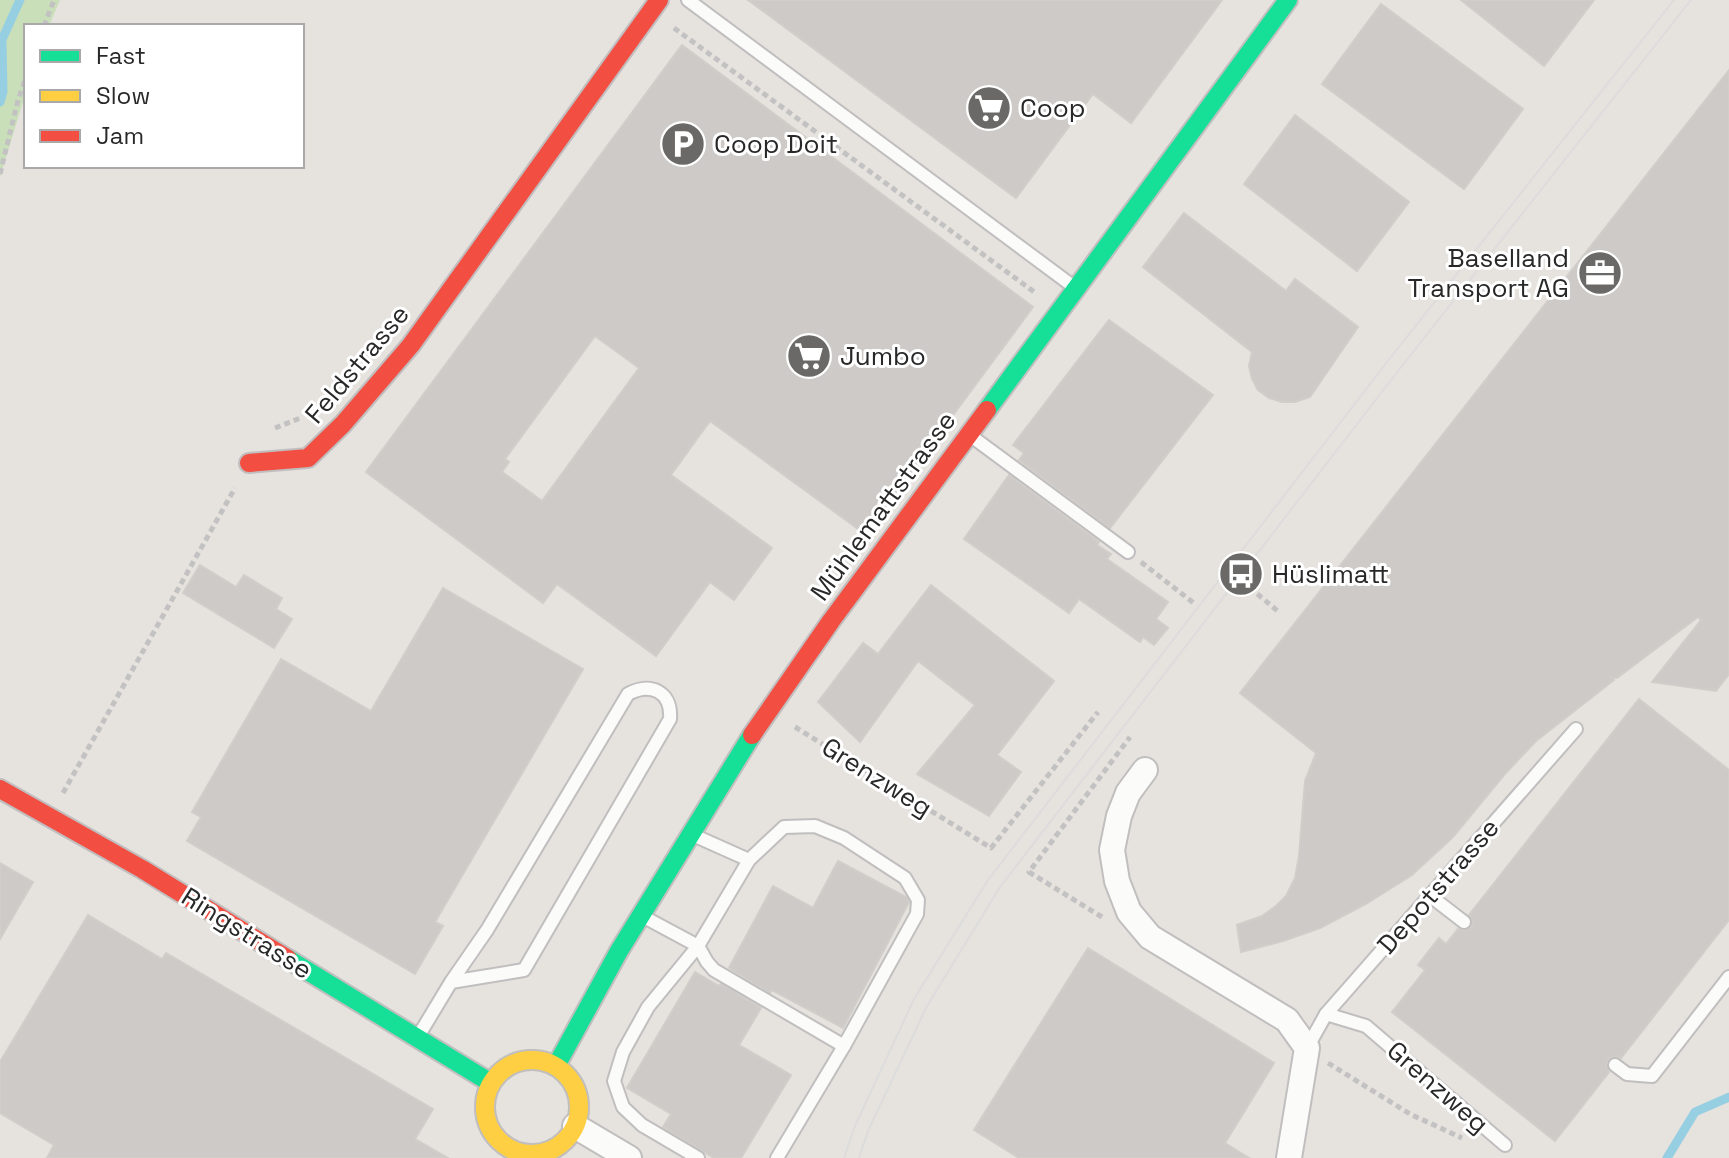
<svg xmlns="http://www.w3.org/2000/svg" width="1729" height="1158" viewBox="0 0 1729 1158" font-family="'Space Grotesk',sans-serif">
<style>
.green{fill:#c9dfb9}
.lines{fill:none;stroke-linecap:round;stroke-linejoin:round}
.stream{stroke:#97cfe2;stroke-width:9}
.building{fill:#cdcac7;stroke:#d1ceca;stroke-width:2;fill-rule:evenodd}
.lane-casing{stroke:#c0bebf;stroke-width:16}
.street-casing{stroke:#c0bebf;stroke-width:28}
.fast-casing{stroke:#c0bebf;stroke-width:22}
.slow-casing{stroke:#c0bebf;stroke-width:22}
.jam-casing{stroke:#c0bebf;stroke-width:22}
.path{stroke:#c3c2c2;stroke-width:5;stroke-dasharray:6 4;stroke-linecap:butt}
.lane{stroke:#fbfbfa;stroke-width:12}
.street{stroke:#fbfbfa;stroke-width:24}
.fast{stroke:#16e098;stroke-width:18}
.slow{stroke:#ffcf43;stroke-width:18}
.jam{stroke:#f24e42;stroke-width:18}
.tram{stroke:#dddcdd;stroke-width:2}
.labels{text-anchor:middle;dominant-baseline:central;stroke-width:6;stroke-linejoin:round;paint-order:stroke}
.poi-label{font-size:26px;fill:#282828;stroke:#fff;text-anchor:start}
.street-label{font-size:26px;fill:#282828;stroke:#fff}
</style>
<rect width="100%" height="100%" fill="#e6e2de"/>
<path class="green" d="M0,0H60L49,26H26V92L0,177Z"/>
<g class="lines">
<g class="stream">
<path d="M0,44L20,0"/>
<path d="M0,102L3,92L2,42"/>
<path d="M1667,1158L1695,1112L1729,1097"/>
</g>
</g>
<g class="building">
<path d="M748,0H1222L1131,123L1093,94L1016,198Z"/>
<path d="M1461,0H1594L1544,66Z"/>
<path d="M1381,4L1523,109L1464,189L1322,84Z"/>
<path d="M682,45L1033,307L865,534L710,421L671,475L772,548L734,600L710,582L656,656L557,584L543,603L366,472ZM595,336L639,368L542,501L502,472L509,462L505,459Z"/>
<path d="M1729,70V674L1716,691L1652,682L1701,620L1698,617L1617,678L1610,677L1614,680L1536,741L1504,775L1453,837L1412,875L1366,904L1320,928L1283,941L1241,952L1237,925L1262,916L1276,906L1286,896L1295,878L1299,856L1305,781L1316,753L1240,693Z"/>
<path d="M1295,115L1409,202L1357,271L1244,184Z"/>
<path d="M1184,213L1286,291L1295,279L1358,327L1310,397L1295,402H1282L1269,398L1258,390L1252,379L1249,366L1252,352L1143,267Z"/>
<path d="M1109,320L1213,395L1110,528L1019,460L1024,453L1013,445Z"/>
<path d="M1009,475L1099,542L1097,545L1111,554L1107,559L1168,602L1156,619L1168,628L1154,645L1143,637L1140,642L1079,599L1069,613L964,539Z"/>
<path d="M200,565L236,587L244,575L282,598L276,609L292,619L274,648L183,593Z"/>
<path d="M931,585L1054,681L997,755L1021,772L989,816L917,774L975,705L918,661L860,742L818,702L863,643L878,654Z"/>
<path d="M443,588L583,669L435,922L443,926L415,974L187,841L201,817L192,812L281,659L371,711Z"/>
<path d="M1639,699L1729,770V920L1621,1058L1615,1056L1608,1059L1606,1065L1609,1072L1555,1141L1392,1012L1425,970L1418,965L1439,938L1446,944L1458,929L1464,931L1471,928L1473,922L1469,915Z"/>
<path d="M838,861L906,897L909,902L843,1028L772,990L770,993L729,968L773,886L813,908Z"/>
<path d="M0,863L33,882L0,939Z"/>
<path d="M88,915L162,959L166,953L433,1109L415,1139L448,1158H47L54,1145L0,1113V1062Z"/>
<path d="M1088,948L1274,1063L1225,1143L1249,1158H1019L974,1130Z"/>
<path d="M695,972L719,986L721,984L761,1008L739,1045L791,1075L741,1158H714L663,1127L671,1114L627,1088Z"/>
</g>
<g class="lines">
<g class="lane-casing">
<g id="lane">
<path d="M688,0L1074,287"/>
<path d="M971,436L1128,552"/>
<path d="M693,835L749,860L784,827L815,826L844,838L905,878L918,900L917,914L844,1046L777,1158"/>
<path d="M749,860L698,946L707,962L714,970L844,1046"/>
<path d="M1429,895L1464,922"/>
<path d="M644,917L698,946L648,1007L623,1052L614,1081L623,1107L642,1125L698,1158"/>
<path d="M1326,1014L1366,1026L1505,1145"/>
<path d="M419,1035L451,982L487,930L628,694C650,682 672,691 670,719L524,970L451,982"/>
<path d="M1307,1048L1326,1014L1576,729"/>
<path d="M1615,1065L1627,1074L1652,1076L1729,977"/>
</g>
</g>
<g class="street-casing">
<g id="street">
<path d="M1145,770L1128,793L1119,816L1112,850L1117,881L1129,912L1150,937L1287,1020L1307,1048L1289,1158"/>
<path d="M575,1126L629,1158"/>
</g>
</g>
<g class="fast-casing">
<g id="fast">
<path d="M987,410L1288,0"/>
<path d="M288,959L491,1083"/>
<path d="M556,1066L619,951L752,735"/>
</g>
</g>
<g class="slow-casing">
<circle id="slow" cx="532" cy="1107" r="47"/>
</g>
<g class="jam-casing">
<g id="jam">
<path d="M249,463L308,458L343,424L411,345L659,0"/>
<path d="M752,735L831,621L987,410"/>
<path d="M0,789L142,869L288,959"/>
</g>
</g>
<g class="path">
<path d="M44,26L54,0"/>
<path d="M674,28L1037,294"/>
<path d="M0,174L18,100L26,77"/>
<path d="M275,428L303,417"/>
<path d="M1235,555L1252,569"/>
<path d="M1141,562L1195,604"/>
<path d="M1242,581L1280,613"/>
<path d="M795,727L991,848L1098,712"/>
<path d="M63,793L235,488"/>
<path d="M1102,917L1029,872L1130,737"/>
<path d="M1328,1063L1410,1114L1462,1138"/>
</g>
<use href="#lane" class="lane"/>
<use href="#street" class="street"/>
<use href="#fast" class="fast"/>
<use href="#slow" class="slow"/>
<use href="#jam" class="jam"/>
<g class="tram">
<path d="M844,1158L855,1126L914,999L988,880L1387,362L1674,0"/>
<path d="M859,1158L868,1131L927,1006L1000,887L1398,371L1691,0"/>
</g>
</g>
<defs>
<g id="supermarket-disc" transform="scale(2.3)"><circle r="9.5" fill="#6a6968" stroke="#fff"/><path d="M-6-5.5h2.5l.6 2H6L4.5 2H-2.5L-4.4-4H-6ZM-1.5 3.2a1.3 1.3 0 1 0 .1 0ZM3 3.2a1.3 1.3 0 1 0 .1 0Z" fill="#fff"/></g>
<g id="parking-disc" transform="scale(2.3)"><circle r="9.5" fill="#6a6968" stroke="#fff"/><path d="M-3.5-5.5H1a3.5 3.5 0 0 1 0 7H-1V5.5H-3.5ZM-1-3.4V-.6H.8a1.4 1.4 0 0 0 0-2.8Z" fill="#fff"/></g>
<g id="office-disc" transform="scale(2.3)"><circle r="9.5" fill="#6a6968" stroke="#fff"/><path d="M-6-3h4V-5.5h4V-3h4V5H-6ZM-1-4.5V-3h2v-1.5ZM-6 0V1H6V0Z" fill="#fff"/></g>
<g id="bus-disc" transform="scale(2.3)"><circle r="9.5" fill="#6a6968" stroke="#fff"/><path d="M-5-6H5V4H4V6H2V4H-2V6H-4V4H-5ZM-3.5-4V0h7V-4ZM-3.5 1.2v1.5H-2V1.2ZM2 1.2v1.5H3.5V1.2Z" fill="#fff"/></g>
</defs>
<g fill-rule="evenodd">
<use href="#supermarket-disc" x="989" y="108"/>
<use href="#parking-disc" x="683" y="144"/>
<use href="#office-disc" x="1600" y="273"/>
<use href="#supermarket-disc" x="809" y="356"/>
<use href="#bus-disc" x="1241" y="574"/>
</g>
<g class="labels">
<g class="poi-label">
<text x="1020" y="108">Coop</text>
<text x="714" y="144">Coop Doit</text>
<text x="1569" y="258" text-anchor="end">Baselland<tspan x="1569" dy="30">Transport AG</tspan></text>
<text x="840" y="356">Jumbo</text>
<text x="1272" y="574">Hüslimatt</text>
</g>
<g class="street-label">
<text transform="translate(357 364) rotate(-50)">Feldstrasse</text>
<text transform="translate(883 506) rotate(-54)">Mühlemattstrasse</text>
<text transform="translate(877 777) rotate(32)">Grenzweg</text>
<text transform="translate(1438 886) rotate(-49)">Depotstrasse</text>
<text transform="translate(247 933) rotate(32)">Ringstrasse</text>
<text transform="translate(1438 1087) rotate(41)">Grenzweg</text>
</g>
</g>
<rect x="24" y="24" width="280" height="144" fill="#ffffff" stroke="#a9a9a9" stroke-width="2"/>
<rect x="40" y="50" width="40" height="12" fill="#16e098" stroke="#a9a9a9" stroke-width="2"/>
<text x="96" y="64" font-size="24" fill="#282828">Fast</text>
<rect x="40" y="90" width="40" height="12" fill="#ffcf43" stroke="#a9a9a9" stroke-width="2"/>
<text x="96" y="104" font-size="24" fill="#282828">Slow</text>
<rect x="40" y="130" width="40" height="12" fill="#f24e42" stroke="#a9a9a9" stroke-width="2"/>
<text x="96" y="144" font-size="24" fill="#282828">Jam</text>
</svg>
